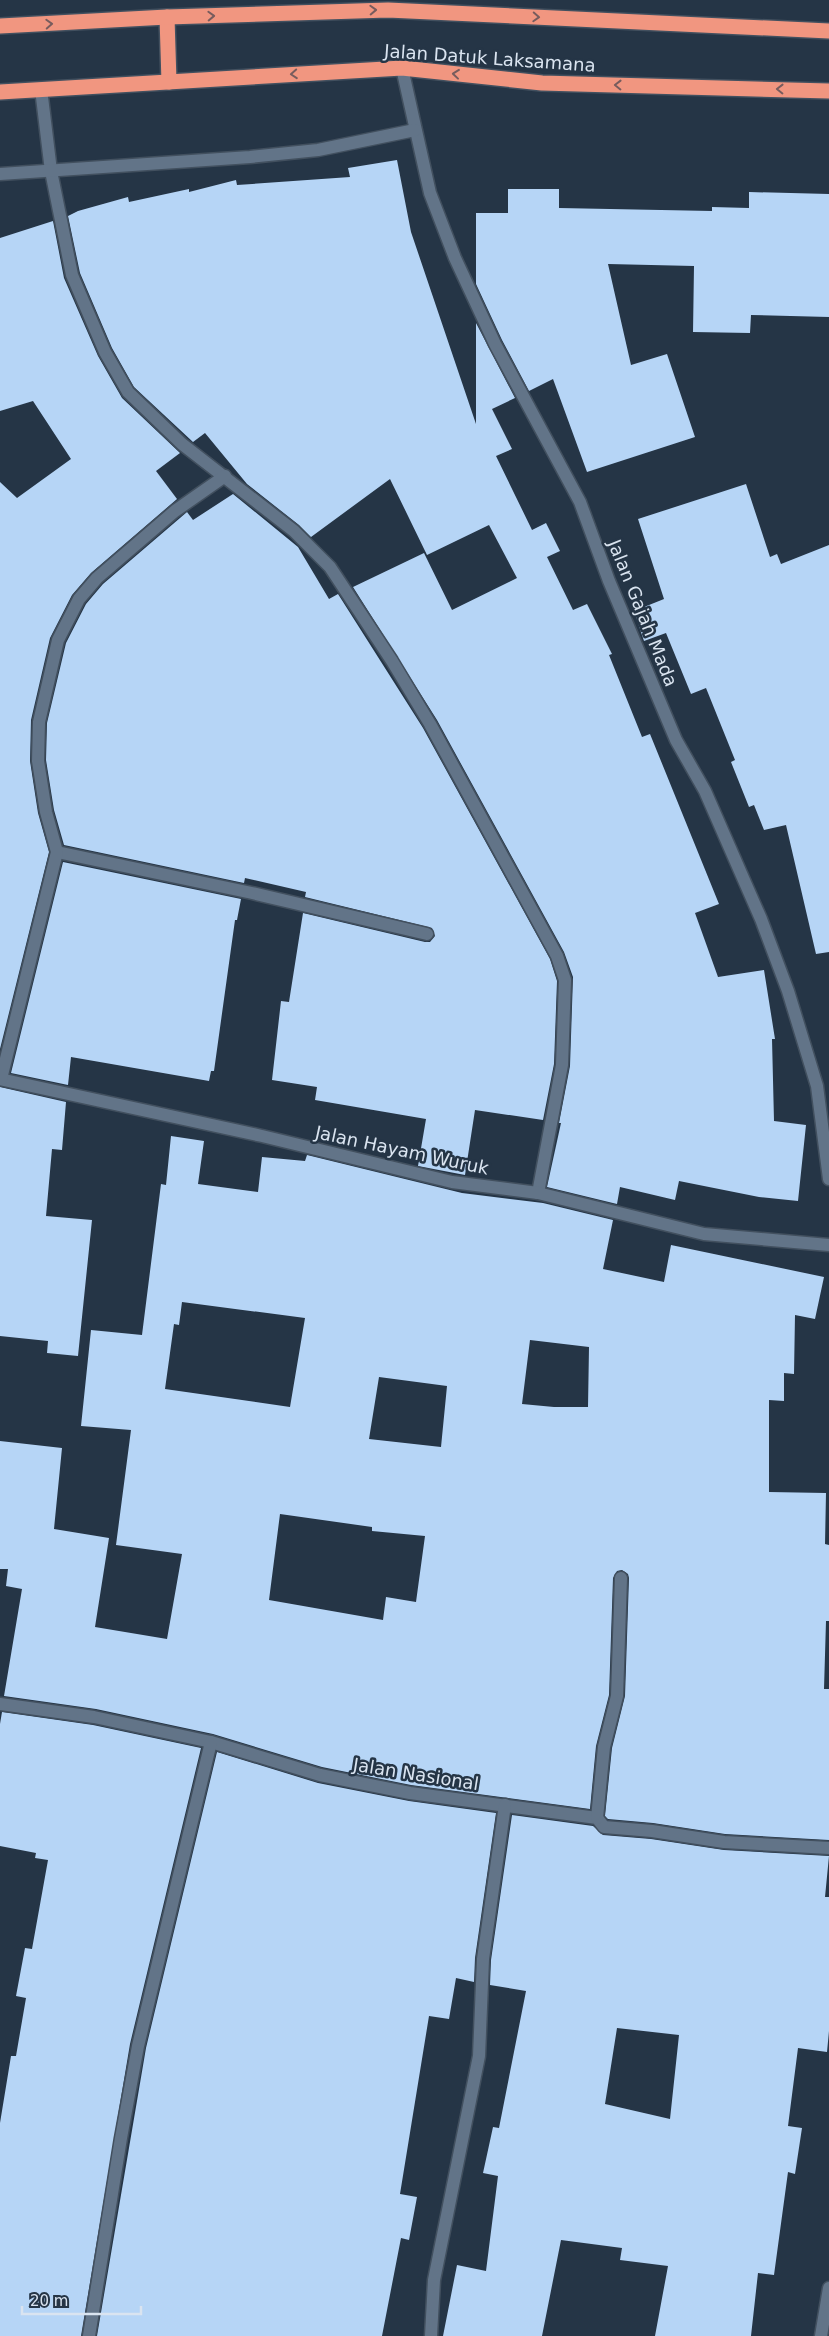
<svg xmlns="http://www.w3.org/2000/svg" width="829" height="2336" viewBox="0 0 829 2336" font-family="'DejaVu Sans',sans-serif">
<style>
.building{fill:#b6d5f6;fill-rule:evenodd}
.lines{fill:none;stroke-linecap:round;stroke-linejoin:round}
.minor-casing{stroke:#42505f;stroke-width:15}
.highway-casing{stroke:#42505f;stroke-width:18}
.minor{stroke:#627488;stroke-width:12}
.highway{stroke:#f19680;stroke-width:15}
.oneway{stroke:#775c5d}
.labels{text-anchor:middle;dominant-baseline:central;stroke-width:5;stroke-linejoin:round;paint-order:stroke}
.street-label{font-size:18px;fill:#dae4f0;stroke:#253546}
</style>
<rect width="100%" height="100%" fill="#253546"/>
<g class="building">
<path d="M397,160L411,232L476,424V323L515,398L492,409L512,449L496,456L532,530L546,523L560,551L547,557L573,610L587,604L612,654L609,655L642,737L650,734L719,904L695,913L718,977L764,970L775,1039H772L774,1121L806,1125L798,1201L759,1197L679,1181L675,1200L620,1187L617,1204L547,1187L561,1123H559L570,1066L573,977L564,952L437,720L353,587L424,553L452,610L517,578L489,525L427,555L390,479L311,537L299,525L247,484L205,433L193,442L134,387L112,348L80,273L68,216L78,211L128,197L129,202L189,189V192L236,180L237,185L350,177L348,168Z"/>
<path d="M508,189H559V208L712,211V207L749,208V192L829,194V317L751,315L750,333L693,332L694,266L608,264L631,365L667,354L695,437L587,472L553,379L529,391L502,340L476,284V213H508Z"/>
<path d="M53,221L64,278L98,356L122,398L180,453L156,471L177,499L91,573L72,595L50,638L31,720L30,761L38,813L49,852L0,1049V482L17,498L71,459L33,401L0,411V238Z"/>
<path d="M746,484L770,557L777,554L781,564L829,545V952L816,954L786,825L764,830L754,805L749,807L731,762L735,760L706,688L691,694L666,633L644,641L634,611L664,599L638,519Z"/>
<path d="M233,494L298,547L329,599L338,594L423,728L550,959L557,981L554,1064L543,1120L475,1110L465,1175L418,1166L426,1119L315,1100L317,1087L272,1080L281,1001L289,1002L303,913L425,942H430L435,936L432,928L305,897L306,892L245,878L244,883L64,845L54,810L46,760L47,723L66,643L86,604L103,584L187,512L193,520Z"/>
<path d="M63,862L241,899L237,920H235L214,1071H211L209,1081L71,1057L68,1085L11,1073Z"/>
<path d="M0,1087L66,1102L62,1150L52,1149L46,1216L92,1220L78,1356L47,1353L48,1341L0,1336Z"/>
<path d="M171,1136L204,1141L198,1184L258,1192L262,1157L305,1161L307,1155L462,1193L543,1203L613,1220L603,1269L664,1282L671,1245L824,1277L815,1319L795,1315L794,1374L784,1373V1401L769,1400V1492L826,1493L825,1544L829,1545V1621H826L824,1689H829V1840L725,1834L653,1823L608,1819L605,1816L612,1748L625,1696L629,1578L628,1574L622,1570L617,1571L613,1578L609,1695L596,1746L590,1809L411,1785L322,1767L213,1734L96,1709L4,1696L22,1589L6,1586L8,1569H0V1441L62,1448L54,1529L109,1538L95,1627L167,1639L182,1554L116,1545L131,1430L81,1426L91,1330L142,1335L161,1184L166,1185ZM182,1302L305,1318L290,1407L165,1389L174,1324L179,1325ZM530,1340L589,1347L588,1407H554L522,1404ZM379,1377L447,1386L441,1447L369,1439ZM280,1514L372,1527V1531L425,1536L416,1602L386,1597L383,1620L269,1600Z"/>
<path d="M2,1712L93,1725L201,1748L130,2044L81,2336H0V2123L11,2056H16L26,1998L16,1996L25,1948L32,1949L48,1860L35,1858L36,1853L0,1846V1724Z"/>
<path d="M217,1752L318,1783L409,1801L496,1813L475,1958L474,1982L456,1978L449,2019L429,2016L400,2194L417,2197L409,2240L401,2238L382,2336H97L146,2048Z"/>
<path d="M512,1815L593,1826L603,1835L651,1839L724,1850L829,1856L825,1897H829V2031L827,2052L798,2048L788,2126L802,2128L795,2174L788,2172L774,2275L758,2273L751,2336H655L668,2266L620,2260L622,2248L561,2240L542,2336H443L457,2265L486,2271L498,2176L483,2173L493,2127L499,2128L526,1991L490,1985L491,1960ZM617,2028L679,2035L670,2119L605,2104Z"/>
</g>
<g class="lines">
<g class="minor-casing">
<g id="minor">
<path d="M402,68L430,193L455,258L495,344L580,502L609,581L676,740L705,791L761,919L788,991L817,1086L829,1179"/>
<path d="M41,89L51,171L72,275L105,352L128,392L182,444L294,531L330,567L392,661L430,724L557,956L565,980L562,1065L538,1193"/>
<path d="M0,174L250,157L318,150L415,130"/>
<path d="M57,852L252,893L427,934"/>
<path d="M0,1079L262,1136L452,1182L538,1193L704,1234L829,1245"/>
<path d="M1,1079L57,852L46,812L38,761L39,722L58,640L79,599L97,578L175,511L225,476"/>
<path d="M0,1704L94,1717L211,1742L320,1775L410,1793L597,1818L604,1827L652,1831L724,1842L829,1848"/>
<path d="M597,1818L604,1747L617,1696L621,1578"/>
<path d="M89,2336L121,2138L138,2046L211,1742"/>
<path d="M431,2336L434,2280L479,2056L483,1959L505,1805"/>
<path d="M821,2336L829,2288"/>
</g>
</g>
<g class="highway-casing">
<g id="highway">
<path d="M167,17L169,82"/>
<path d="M0,26L167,17L388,10L829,31"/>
<path d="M0,92L402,68L542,83L829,91"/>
</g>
</g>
<use href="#minor" class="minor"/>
<use href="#highway" class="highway"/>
</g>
<defs><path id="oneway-chevron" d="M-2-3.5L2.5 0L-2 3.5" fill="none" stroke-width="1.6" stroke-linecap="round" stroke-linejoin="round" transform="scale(1.25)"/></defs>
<g class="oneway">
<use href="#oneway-chevron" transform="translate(373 10) rotate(-2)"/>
<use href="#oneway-chevron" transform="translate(211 16) rotate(-2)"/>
<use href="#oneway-chevron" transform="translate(536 17) rotate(3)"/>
<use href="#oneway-chevron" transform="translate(49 24) rotate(-3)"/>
<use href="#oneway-chevron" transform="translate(294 74) rotate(176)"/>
<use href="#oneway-chevron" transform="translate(456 74) rotate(-174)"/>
<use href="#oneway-chevron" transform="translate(618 85) rotate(-179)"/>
<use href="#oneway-chevron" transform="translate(780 89) rotate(-179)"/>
</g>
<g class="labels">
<g class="street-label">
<text transform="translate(490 58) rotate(4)">Jalan Datuk Laksamana</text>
<text transform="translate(643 613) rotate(68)">Jalan Gajah Mada</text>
<text transform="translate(402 1150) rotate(12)">Jalan Hayam Wuruk</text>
<text transform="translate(416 1774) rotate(9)">Jalan Nasional</text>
</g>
</g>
<path d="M22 2306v8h119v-8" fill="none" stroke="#dae4f0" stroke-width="2.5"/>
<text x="30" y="2306" font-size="15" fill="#dae4f0" stroke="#253546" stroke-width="4" paint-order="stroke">20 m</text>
</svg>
